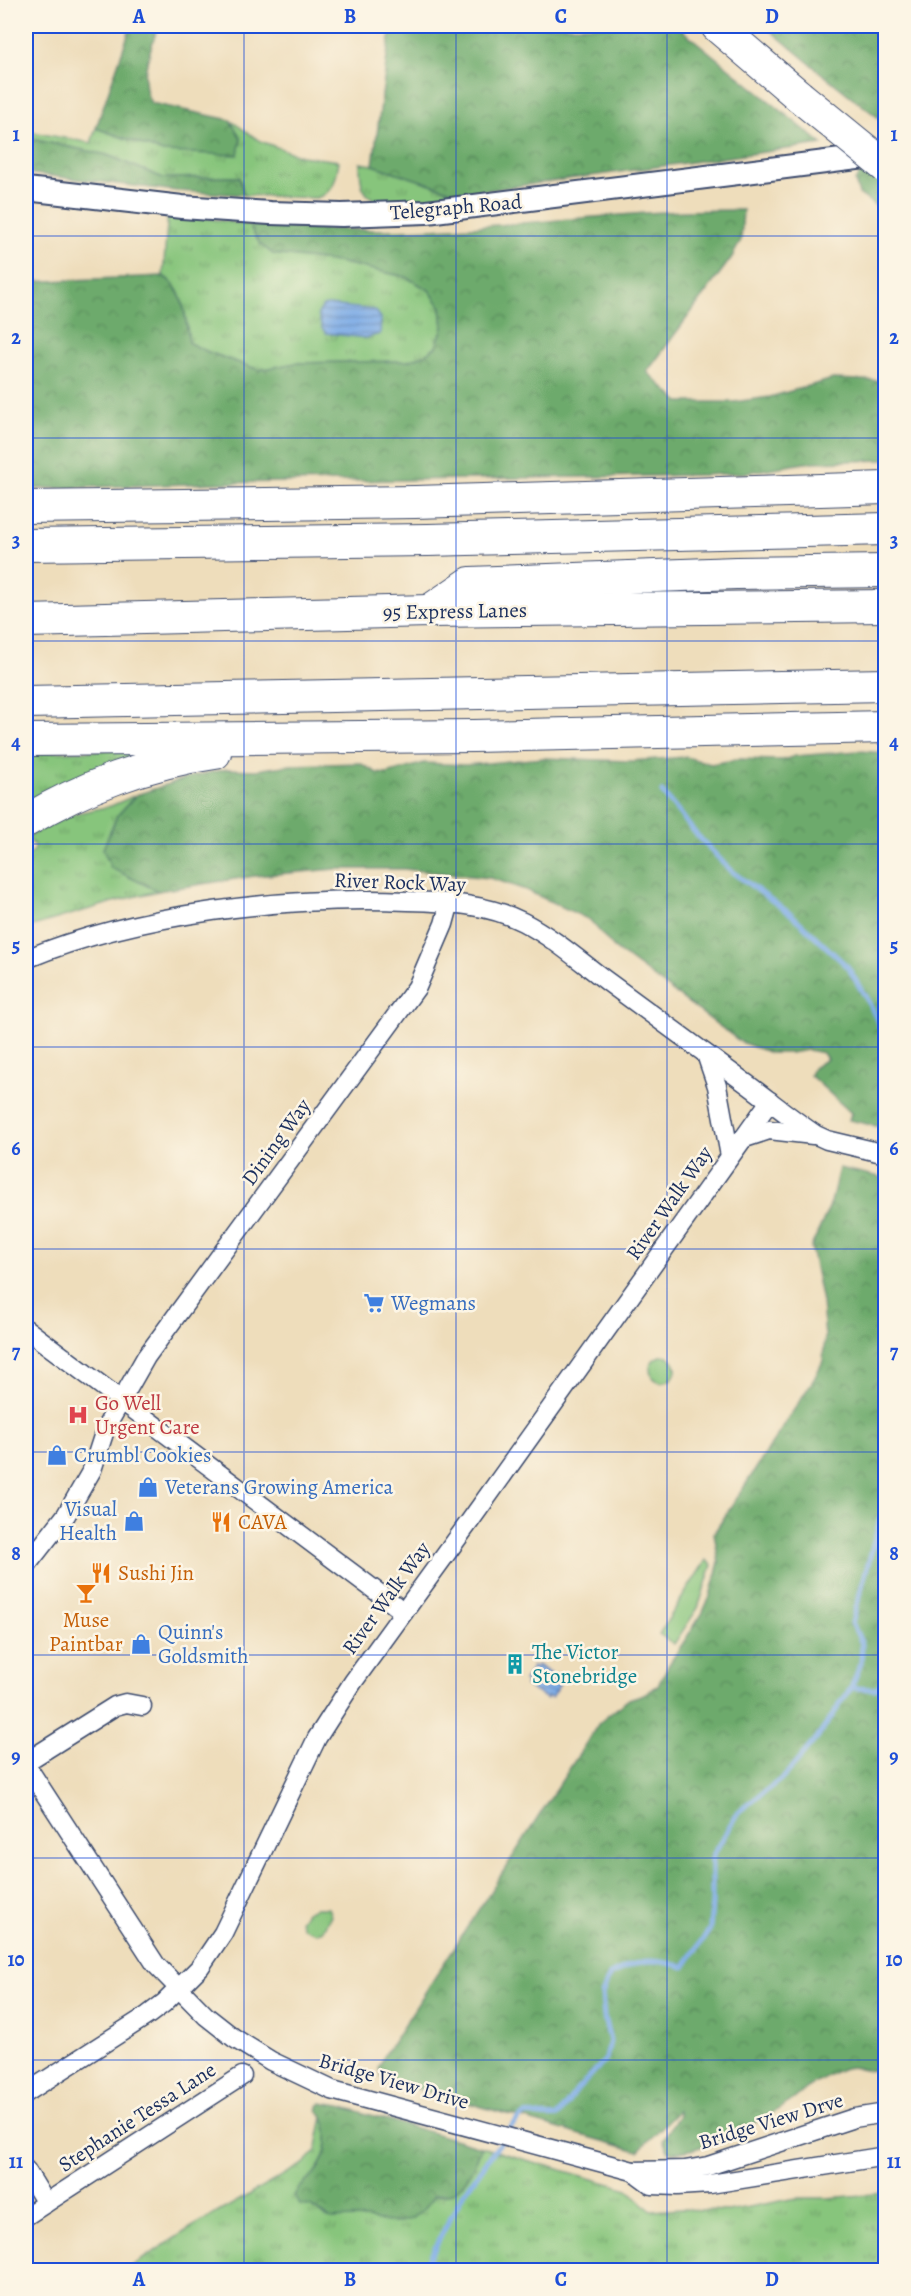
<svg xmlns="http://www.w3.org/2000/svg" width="911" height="2296" viewBox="0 0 911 2296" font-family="Alegreya,serif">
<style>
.grass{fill:url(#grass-tufts);stroke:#517a6d;stroke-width:1.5}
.forest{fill:url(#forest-crowns);stroke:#446c65;stroke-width:1.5}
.park{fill:#87c57c;stroke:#517a6d;stroke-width:1.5}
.water{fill:url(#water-rules);stroke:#4c6ea2;stroke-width:1.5}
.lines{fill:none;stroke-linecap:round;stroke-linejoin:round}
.stream{stroke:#7dace7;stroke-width:5}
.minor-casing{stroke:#3b496c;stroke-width:21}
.tertiary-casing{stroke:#3b496c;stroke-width:26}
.motorway-casing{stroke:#3b496c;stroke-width:34}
.minor{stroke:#fff;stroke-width:18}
.tertiary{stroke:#fff;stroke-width:22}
.motorway{stroke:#fff;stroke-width:32}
.motorway-bridge-casing{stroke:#3b496c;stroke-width:34;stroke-linecap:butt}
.motorway-bridge{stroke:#fff;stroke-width:32}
.grid{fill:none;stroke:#1d4ed8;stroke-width:1.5;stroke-opacity:0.55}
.labels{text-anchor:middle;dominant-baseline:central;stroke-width:5;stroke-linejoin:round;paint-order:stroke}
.street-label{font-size:21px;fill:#1b2f5e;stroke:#fcf5e5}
.shop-label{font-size:21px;fill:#366cbe;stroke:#fcf5e5;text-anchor:start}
.health-label{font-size:21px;fill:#be3a42;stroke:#fcf5e5;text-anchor:start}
.food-label{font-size:21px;fill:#c56008;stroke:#fcf5e5;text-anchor:start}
.culture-label{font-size:21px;fill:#0d838f;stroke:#fcf5e5;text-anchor:start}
.neatline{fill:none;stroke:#1d4ed8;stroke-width:2}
.grid-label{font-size:20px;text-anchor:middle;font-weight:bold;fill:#1d4ed8}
</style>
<defs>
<pattern id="grass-tufts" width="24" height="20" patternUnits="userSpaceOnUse" patternTransform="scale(1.5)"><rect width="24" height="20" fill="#87c57c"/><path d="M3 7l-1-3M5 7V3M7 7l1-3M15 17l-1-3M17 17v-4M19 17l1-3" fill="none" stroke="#6ea069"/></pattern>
<pattern id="forest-crowns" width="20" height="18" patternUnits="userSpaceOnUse" patternTransform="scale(1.5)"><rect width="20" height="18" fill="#6daa6c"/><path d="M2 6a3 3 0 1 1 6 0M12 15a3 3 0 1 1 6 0" fill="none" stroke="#598b5c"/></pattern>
<pattern id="water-rules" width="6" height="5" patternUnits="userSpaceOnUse" patternTransform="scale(1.5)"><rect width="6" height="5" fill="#7dace7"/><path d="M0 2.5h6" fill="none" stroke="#668cbe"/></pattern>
</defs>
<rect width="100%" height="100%" fill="#fcf5e5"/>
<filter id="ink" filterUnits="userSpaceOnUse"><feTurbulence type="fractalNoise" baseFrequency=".0167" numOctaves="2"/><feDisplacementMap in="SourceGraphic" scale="12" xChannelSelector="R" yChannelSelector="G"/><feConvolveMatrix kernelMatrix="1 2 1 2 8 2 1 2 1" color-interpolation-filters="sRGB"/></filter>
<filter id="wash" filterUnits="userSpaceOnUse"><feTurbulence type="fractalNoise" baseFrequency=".008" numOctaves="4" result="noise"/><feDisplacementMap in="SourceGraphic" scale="24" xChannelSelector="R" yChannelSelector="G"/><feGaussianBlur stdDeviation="1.35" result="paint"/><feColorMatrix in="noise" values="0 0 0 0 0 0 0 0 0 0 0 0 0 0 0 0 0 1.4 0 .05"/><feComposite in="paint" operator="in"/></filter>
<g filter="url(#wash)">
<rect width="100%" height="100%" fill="#edb"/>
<g class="grass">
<path d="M230,120L260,141L301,156L339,161C336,178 335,193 316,198L244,195L239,177L163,178L107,155L26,138V131L91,143L96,128L163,152L240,138Z"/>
<path d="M360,163L373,165L461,194L384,202C361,198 360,184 360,163Z"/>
<path d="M168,212L249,225L260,244L273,254L338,262L406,277L429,290L441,307L443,327L436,346L424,355L408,361L296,363L259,370L208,352L189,343C186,320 186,289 163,276Z"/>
<path d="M176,748L26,805V753Z"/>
<path d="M136,795L117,816L103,849L111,868L158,891L117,901L26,928V857L35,850V846L26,837L73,814L111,806Z"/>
<path d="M323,2117C332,2135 326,2160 313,2175C307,2183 299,2186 294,2196L306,2206H310L327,2218H357L399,2223L434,2196L448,2194L469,2174L481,2147L628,2189L651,2211L682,2209L728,2211L797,2198H828L885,2193V2270H126L192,2227L305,2163L316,2151Z"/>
</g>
<g class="forest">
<path d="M131,26H158C151,50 137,79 151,103L230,120L241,138L238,155L163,152L96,128Z"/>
<path d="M391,26H677L822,144L461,194L373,165Z"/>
<path d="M765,26H885V123L821,73Z"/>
<path d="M26,138L107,155L163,178L239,177L244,195L177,191L26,173Z"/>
<path d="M868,169L885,183V212L859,194L855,182L860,172Z"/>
<path d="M743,210L741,240L732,257L647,372L679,402H734L770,397L833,379L885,381V460L811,462L744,473L703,475L219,483L26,489V282L163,276C186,289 185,320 189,343L208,352L259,370L296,363L408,361L424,355L436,347L443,327L441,307L429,290L406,277L338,262L273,254L260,244L249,225C317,229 383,232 451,228C548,223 645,209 743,210Z"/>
<path d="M859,751L885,753V1128L849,1120L851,1113L810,1075L813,1068L827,1059L823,1053L808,1050L790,1053H770L741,1042L614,948L590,920L526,890L490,878L404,869H336L254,876L158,891L111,868L103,849L117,816L136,795L193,776L227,769L256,770L291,765L360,763L377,773L387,774L424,763L465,765L543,758L630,761L686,757L711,764L739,759L783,760L795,756Z"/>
<path d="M839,1168L885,1178V2069C872,2075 859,2064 845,2068C837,2070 828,2076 820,2080C810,2084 803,2092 794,2099C772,2115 693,2159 668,2151L663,2140L679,2115L678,2111L638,2151L387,2080L381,2076L379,2067L384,2056L599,1723L629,1699L644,1694L658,1685L668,1666L702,1614L710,1596L719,1562L714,1533L814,1379L823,1361L825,1336L822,1302L811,1247L831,1203Z"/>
<path d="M321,2103L340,2106L481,2147C477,2161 467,2185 453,2192C448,2195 440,2194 434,2196L425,2208L411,2219L395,2223L357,2218L331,2219L310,2206L300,2205L294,2196C299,2186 306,2183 313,2175C329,2157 333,2129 318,2110V2106Z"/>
</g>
<g class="park">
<circle cx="663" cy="1369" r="13"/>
<path d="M706,1560L712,1565L698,1608L674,1644L659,1634Z"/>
<path d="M315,1908H328L331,1915L323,1930L316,1933L303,1928L300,1921L306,1912Z"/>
</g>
<g class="water">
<path d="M328,305L375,310L381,318L380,334L366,338L326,333L322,328L318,314L323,306Z"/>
<path d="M537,1665L559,1679L557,1682L560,1684L551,1698L548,1696L547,1699L525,1686L527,1683L524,1681L533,1666L536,1668Z"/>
</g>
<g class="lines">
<g class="stream">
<path d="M662,792L696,834L731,871L792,915L848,967L869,1003L886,1039"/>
<path d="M851,1688L875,1689L886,1683"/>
<path d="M507,2133C528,2101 530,2121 558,2116L577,2090L606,2059L610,2041L604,2017L602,1994L610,1975C642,1959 649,1957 684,1967L710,1929L712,1903V1857L738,1812L785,1776L820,1734L851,1688L861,1663L862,1644L852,1623L886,1498"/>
<path d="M423,2270L462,2196L502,2140"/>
</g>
</g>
</g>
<g filter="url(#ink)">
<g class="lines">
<g class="minor-casing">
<g id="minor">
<path d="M26,959C137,913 288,896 408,901C447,902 488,904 523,922C554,938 581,962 608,982C655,1016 701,1050 747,1084C770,1101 792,1119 816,1135L827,1140L886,1154"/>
<path d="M706,1054L717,1086L730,1156"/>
<path d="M742,1139L769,1130L813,1135"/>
<path d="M26,1329L404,1612"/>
<path d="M26,1566L66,1515L92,1470L106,1427L146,1357L417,987L444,924L450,902"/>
<path d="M26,1762L115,1706L126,1703L142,1706"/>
<path d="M26,1765L156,1965L206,2016L234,2038L271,2061L332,2090L633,2171L652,2185L677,2186L710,2184L886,2156"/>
<path d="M26,2093L148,2015L164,2003L200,1967L223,1933L317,1738L353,1682L470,1521L770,1101"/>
<path d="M26,2170L46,2203"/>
<path d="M633,2171L685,2170L708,2166L854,2118L886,2113"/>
<path d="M26,2216L242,2076"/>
</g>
</g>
<g class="tertiary-casing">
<path id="tertiary" d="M26,189L182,207L270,213L342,215L427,212L881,155"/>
</g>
<g class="motorway-casing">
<g id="motorway">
<path d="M717,26L799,96"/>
<path d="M26,507L415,502L886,488"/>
<path d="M26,545L428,540L886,529"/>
<path d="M429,611L470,583L736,573L886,571"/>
<path d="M26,621L429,611L886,606"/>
<path d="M26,702L886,685"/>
<path d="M26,740L474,736L886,727"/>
<path d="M26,821C82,787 150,762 215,753"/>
</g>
</g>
<use href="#minor" class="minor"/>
<use href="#tertiary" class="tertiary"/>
<use href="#motorway" class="motorway"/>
<g class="motorway-bridge-casing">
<path id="motorway-bridge" d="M799,96L886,167"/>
</g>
<use href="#motorway-bridge" class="motorway-bridge"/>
</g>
</g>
<path class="grid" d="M244,26V2270M456,26V2270M667,26V2270M26,236H886M26,438H886M26,641H886M26,844H886M26,1047H886M26,1249H886M26,1452H886M26,1655H886M26,1858H886M26,2060H886"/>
<defs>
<g id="supermarket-bare" transform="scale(1.62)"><path d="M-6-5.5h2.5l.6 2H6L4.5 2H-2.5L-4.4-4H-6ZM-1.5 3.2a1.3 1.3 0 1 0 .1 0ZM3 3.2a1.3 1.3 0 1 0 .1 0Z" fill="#3f7fe0" stroke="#fcf5e5" stroke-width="2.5" paint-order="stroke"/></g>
<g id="hospital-bare" transform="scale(1.62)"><path d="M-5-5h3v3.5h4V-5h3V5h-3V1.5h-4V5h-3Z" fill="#e0444e" stroke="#fcf5e5" stroke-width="2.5" paint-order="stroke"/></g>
<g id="shop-bare" transform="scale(1.62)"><path d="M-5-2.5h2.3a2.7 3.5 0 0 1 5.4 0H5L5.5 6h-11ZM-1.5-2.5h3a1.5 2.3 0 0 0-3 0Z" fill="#3f7fe0" stroke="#fcf5e5" stroke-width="2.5" paint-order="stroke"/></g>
<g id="restaurant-bare" transform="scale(1.62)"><path d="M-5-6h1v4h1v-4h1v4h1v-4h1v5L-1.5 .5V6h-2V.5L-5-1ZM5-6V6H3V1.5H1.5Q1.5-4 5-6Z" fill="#e8710a" stroke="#fcf5e5" stroke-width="2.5" paint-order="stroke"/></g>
<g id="bar-bare" transform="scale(1.62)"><path d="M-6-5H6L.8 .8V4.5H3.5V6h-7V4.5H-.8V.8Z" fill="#e8710a" stroke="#fcf5e5" stroke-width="2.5" paint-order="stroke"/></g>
<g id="building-bare" transform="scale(1.62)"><path d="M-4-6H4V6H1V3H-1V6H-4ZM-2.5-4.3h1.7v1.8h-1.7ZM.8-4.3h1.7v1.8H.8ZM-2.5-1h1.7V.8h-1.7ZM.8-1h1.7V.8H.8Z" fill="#0f9aa8" stroke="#fcf5e5" stroke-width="2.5" paint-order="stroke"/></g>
</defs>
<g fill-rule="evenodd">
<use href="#supermarket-bare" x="374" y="1303"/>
<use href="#hospital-bare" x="78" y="1415"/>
<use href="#shop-bare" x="57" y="1455"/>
<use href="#shop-bare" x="148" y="1487"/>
<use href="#shop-bare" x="134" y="1521"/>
<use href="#restaurant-bare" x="221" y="1522"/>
<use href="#restaurant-bare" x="101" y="1573"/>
<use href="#bar-bare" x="86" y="1593"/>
<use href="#shop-bare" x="141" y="1644"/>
<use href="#building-bare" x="515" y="1664"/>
</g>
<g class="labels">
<g class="street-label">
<text transform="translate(456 207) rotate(-5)">Telegraph Road</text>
<text transform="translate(455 611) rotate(-1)">95 Express Lanes</text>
<text transform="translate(400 882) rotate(2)">River Rock Way</text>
<text transform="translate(276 1142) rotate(-54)">Dining Way</text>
<text transform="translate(669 1203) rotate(-55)">River Walk Way</text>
<text transform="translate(386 1598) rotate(-54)">River Walk Way</text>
<text transform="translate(394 2081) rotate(16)">Bridge View Drive</text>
<text transform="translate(137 2117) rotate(-33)">Stephanie Tessa Lane</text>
<text transform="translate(771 2121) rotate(-17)">Bridge View Drve</text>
</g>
<g class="shop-label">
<text x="391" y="1303">Wegmans</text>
<text x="74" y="1455">Crumbl Cookies</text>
<text x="165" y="1487">Veterans Growing America</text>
<text x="117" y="1509" text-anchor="end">Visual<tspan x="117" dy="24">Health</tspan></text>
<text x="158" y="1632">Quinn's<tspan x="158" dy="24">Goldsmith</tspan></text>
</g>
<g class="health-label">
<text x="95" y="1403">Go Well<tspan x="95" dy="24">Urgent Care</tspan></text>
</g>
<g class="food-label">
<text x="238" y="1522">CAVA</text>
<text x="118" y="1573">Sushi Jin</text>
<text x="86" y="1620" text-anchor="middle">Muse<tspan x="86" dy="24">Paintbar</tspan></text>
</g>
<g class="culture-label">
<text x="532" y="1652">The Victor<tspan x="532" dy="24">Stonebridge</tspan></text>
</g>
</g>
<rect width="911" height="2296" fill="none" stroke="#fcf5e5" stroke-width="66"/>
<rect x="33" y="33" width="845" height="2230" class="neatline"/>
<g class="grid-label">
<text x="139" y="23">A</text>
<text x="350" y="23">B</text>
<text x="561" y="23">C</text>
<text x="772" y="23">D</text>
<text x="16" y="141">1</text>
<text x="894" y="141">1</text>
<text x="16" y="344">2</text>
<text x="894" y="344">2</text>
<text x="16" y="547">3</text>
<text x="894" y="547">3</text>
<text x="16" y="749">4</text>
<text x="894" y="749">4</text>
<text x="16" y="952">5</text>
<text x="894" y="952">5</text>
<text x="16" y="1155">6</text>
<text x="894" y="1155">6</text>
<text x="16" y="1358">7</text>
<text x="894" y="1358">7</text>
<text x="16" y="1560">8</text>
<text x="894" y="1560">8</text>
<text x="16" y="1763">9</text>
<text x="894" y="1763">9</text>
<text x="16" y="1966">10</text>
<text x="894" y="1966">10</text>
<text x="16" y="2168">11</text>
<text x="894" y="2168">11</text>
<text x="139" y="2286">A</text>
<text x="350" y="2286">B</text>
<text x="561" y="2286">C</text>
<text x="772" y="2286">D</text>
</g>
</svg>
